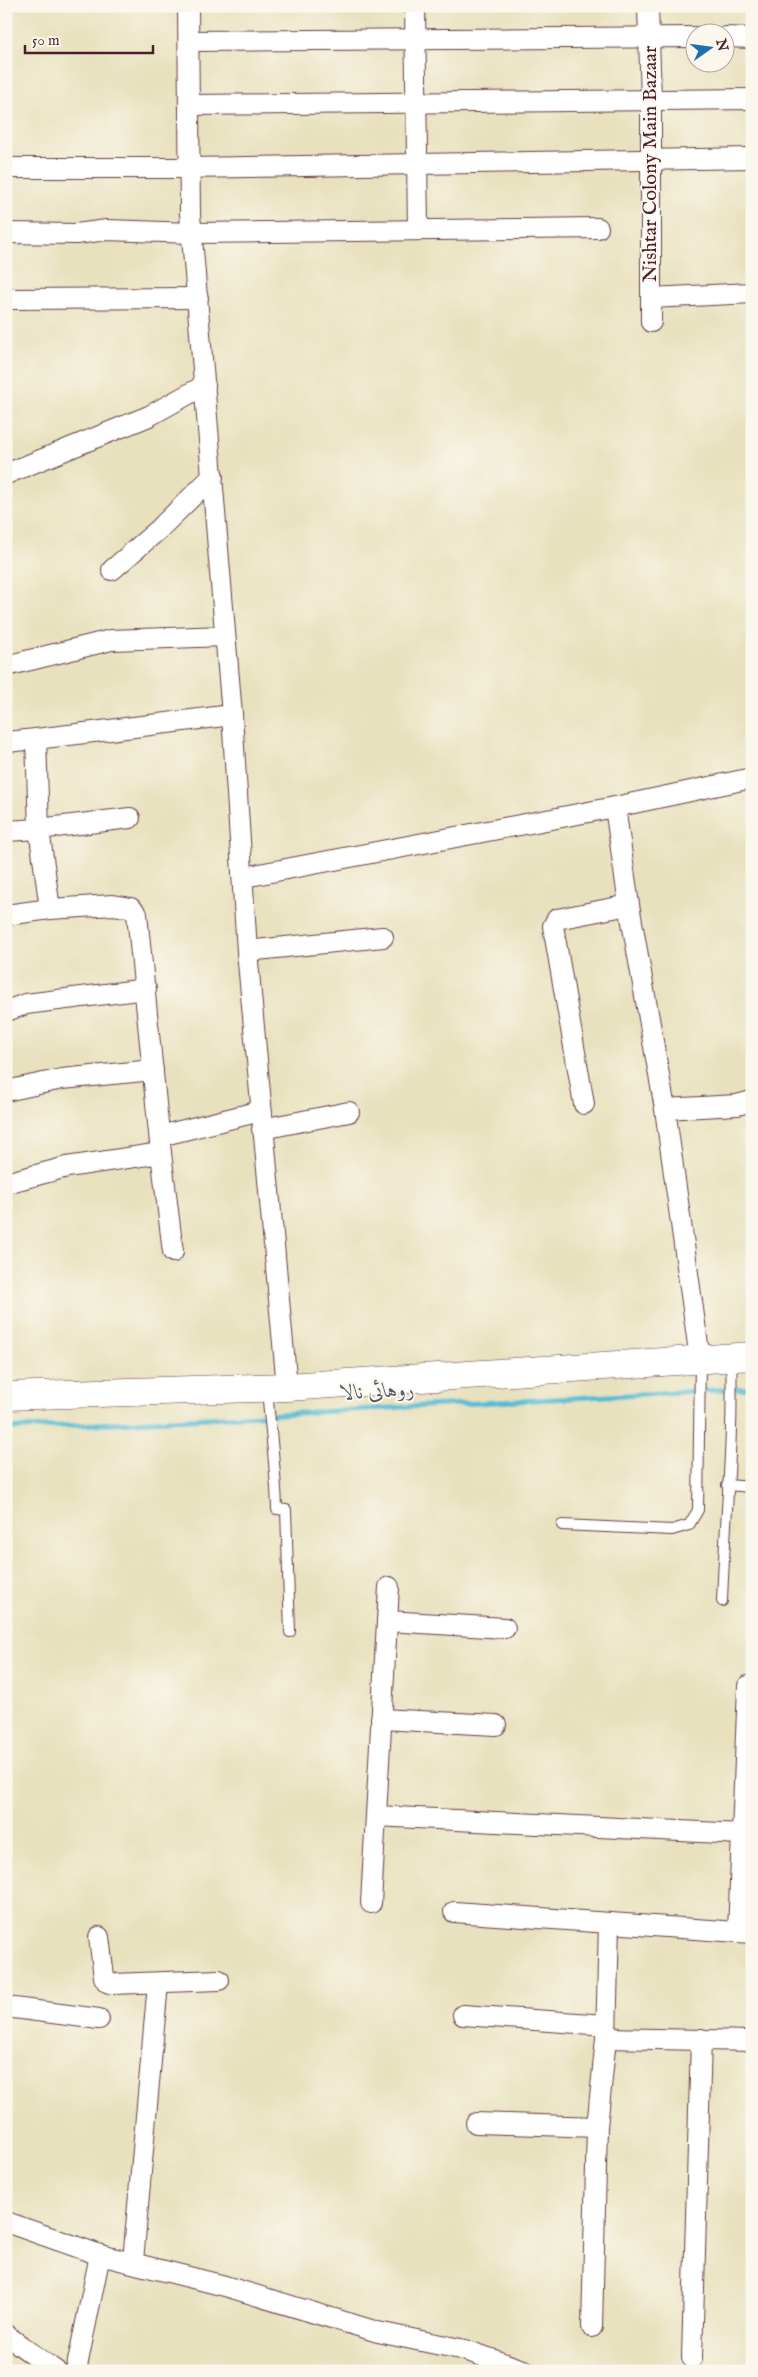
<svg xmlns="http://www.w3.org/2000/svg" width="758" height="2377" viewBox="0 0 758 2377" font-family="'IM FELL English',Amiri,serif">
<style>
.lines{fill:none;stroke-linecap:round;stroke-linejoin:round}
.stream{stroke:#56bcd4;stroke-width:5}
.lane-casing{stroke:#623c41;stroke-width:12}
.street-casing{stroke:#623c41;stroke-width:22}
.secondary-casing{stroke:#623c41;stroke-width:29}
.lane{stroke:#fff;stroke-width:10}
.street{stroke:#fff;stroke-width:20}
.secondary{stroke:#fff;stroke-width:28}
.labels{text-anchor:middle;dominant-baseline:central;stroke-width:4;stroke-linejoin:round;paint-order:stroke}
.street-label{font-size:20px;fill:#4a1f2b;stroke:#fbf7ec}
.water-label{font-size:21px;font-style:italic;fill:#4e5666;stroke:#fbf7ec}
</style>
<rect width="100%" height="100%" fill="#fbf7ec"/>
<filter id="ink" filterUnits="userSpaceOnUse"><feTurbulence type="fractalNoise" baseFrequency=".02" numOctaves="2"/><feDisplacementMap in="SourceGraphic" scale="10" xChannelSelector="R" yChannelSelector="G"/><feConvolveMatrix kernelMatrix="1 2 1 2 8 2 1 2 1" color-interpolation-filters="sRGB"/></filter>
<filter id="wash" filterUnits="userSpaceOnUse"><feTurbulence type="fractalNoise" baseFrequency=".0096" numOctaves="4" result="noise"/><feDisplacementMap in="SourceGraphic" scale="20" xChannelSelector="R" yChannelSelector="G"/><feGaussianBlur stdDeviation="1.12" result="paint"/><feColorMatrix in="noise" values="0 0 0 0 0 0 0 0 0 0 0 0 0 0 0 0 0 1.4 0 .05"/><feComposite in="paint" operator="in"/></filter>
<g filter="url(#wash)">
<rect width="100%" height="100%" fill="#e8e1be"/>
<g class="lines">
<path class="stream" d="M6,1429L752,1388"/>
</g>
</g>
<g filter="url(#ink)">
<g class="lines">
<g class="lane-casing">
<g id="lane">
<path d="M267,1388C270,1429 276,1469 277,1509L286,1510L290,1632"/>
<path d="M727,1485L752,1487"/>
<path d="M562,1525L672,1530L689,1525L698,1510L700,1360"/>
<path d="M722,1601C725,1520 734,1439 731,1358"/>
</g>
</g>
<g class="street-casing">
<g id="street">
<path d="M188,6L190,214L232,715L247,951L287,1387"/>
<path d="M415,6L418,230"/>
<path d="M648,6L651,100V322"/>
<path d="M726,37L752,38"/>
<path d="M189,41L696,37"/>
<path d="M190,105L752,99"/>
<path d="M6,168H190L752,158"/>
<path d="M6,233L76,234L107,230L192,233L598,228"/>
<path d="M651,298L752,293"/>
<path d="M6,299L198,298"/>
<path d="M6,474L149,416L205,385"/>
<path d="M112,570L158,530L213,476"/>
<path d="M6,666L111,640L225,636"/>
<path d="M6,742L36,739"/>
<path d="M615,807L629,905L665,1109L700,1359"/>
<path d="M6,831L39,829L36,739L232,715"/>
<path d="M244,877L615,807L752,778"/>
<path d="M50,909L113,905L131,908L137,914L161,1153L173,1252"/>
<path d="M6,915L50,909L39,829L130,818"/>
<path d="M247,951L383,937"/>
<path d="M6,1011L26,1004L146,989"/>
<path d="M6,1091L62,1079L153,1070"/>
<path d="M584,1104L553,926L557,919L629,905"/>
<path d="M665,1109L737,1105L752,1101"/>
<path d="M262,1129L349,1112"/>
<path d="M160,1136L261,1111"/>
<path d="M6,1183L67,1167L161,1153"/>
<path d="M387,1621L505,1628"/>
<path d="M381,1719L496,1725"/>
<path d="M376,1816L741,1834"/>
<path d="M371,1903L389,1587"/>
<path d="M454,1912L752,1933"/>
<path d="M738,1932L748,1686"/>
<path d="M99,1937L104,1977L107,1982L112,1984L219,1980"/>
<path d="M6,2007L99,2019"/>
<path d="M463,2015L606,2025"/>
<path d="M606,2038L752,2041"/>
<path d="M476,2123L597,2127"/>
<path d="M6,2222L100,2255L225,2286L378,2332L465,2350L526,2371"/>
<path d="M133,2261L158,1983"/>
<path d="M592,2327L597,2127L606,2038L609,1924"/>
<path d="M6,2335L56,2371"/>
<path d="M692,2358L701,2039"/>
<path d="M76,2371L100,2255"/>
</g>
</g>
<g class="secondary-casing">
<path id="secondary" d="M6,1396L287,1387L752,1356"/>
</g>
<use href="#lane" class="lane"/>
<use href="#street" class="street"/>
<use href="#secondary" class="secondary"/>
</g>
</g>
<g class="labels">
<g class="street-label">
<text transform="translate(650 164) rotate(-90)">Nishtar Colony Main Bazaar</text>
</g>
<g class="water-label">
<text transform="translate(378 1392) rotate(-3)">روہائی نالا</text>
</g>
</g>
<rect width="758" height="2377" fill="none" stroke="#fbf7ec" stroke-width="25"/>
<g transform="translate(710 48) rotate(76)"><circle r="24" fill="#fbf7ec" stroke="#b4a19f"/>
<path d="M0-4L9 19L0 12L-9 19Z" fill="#1f6fb2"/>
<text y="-8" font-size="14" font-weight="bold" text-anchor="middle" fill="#4a1f2b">N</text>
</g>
<path d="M25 45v8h128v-8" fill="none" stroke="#4a1f2b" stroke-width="2.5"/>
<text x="32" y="45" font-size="15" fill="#4a1f2b" stroke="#fbf7ec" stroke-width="4" paint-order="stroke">50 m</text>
</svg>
